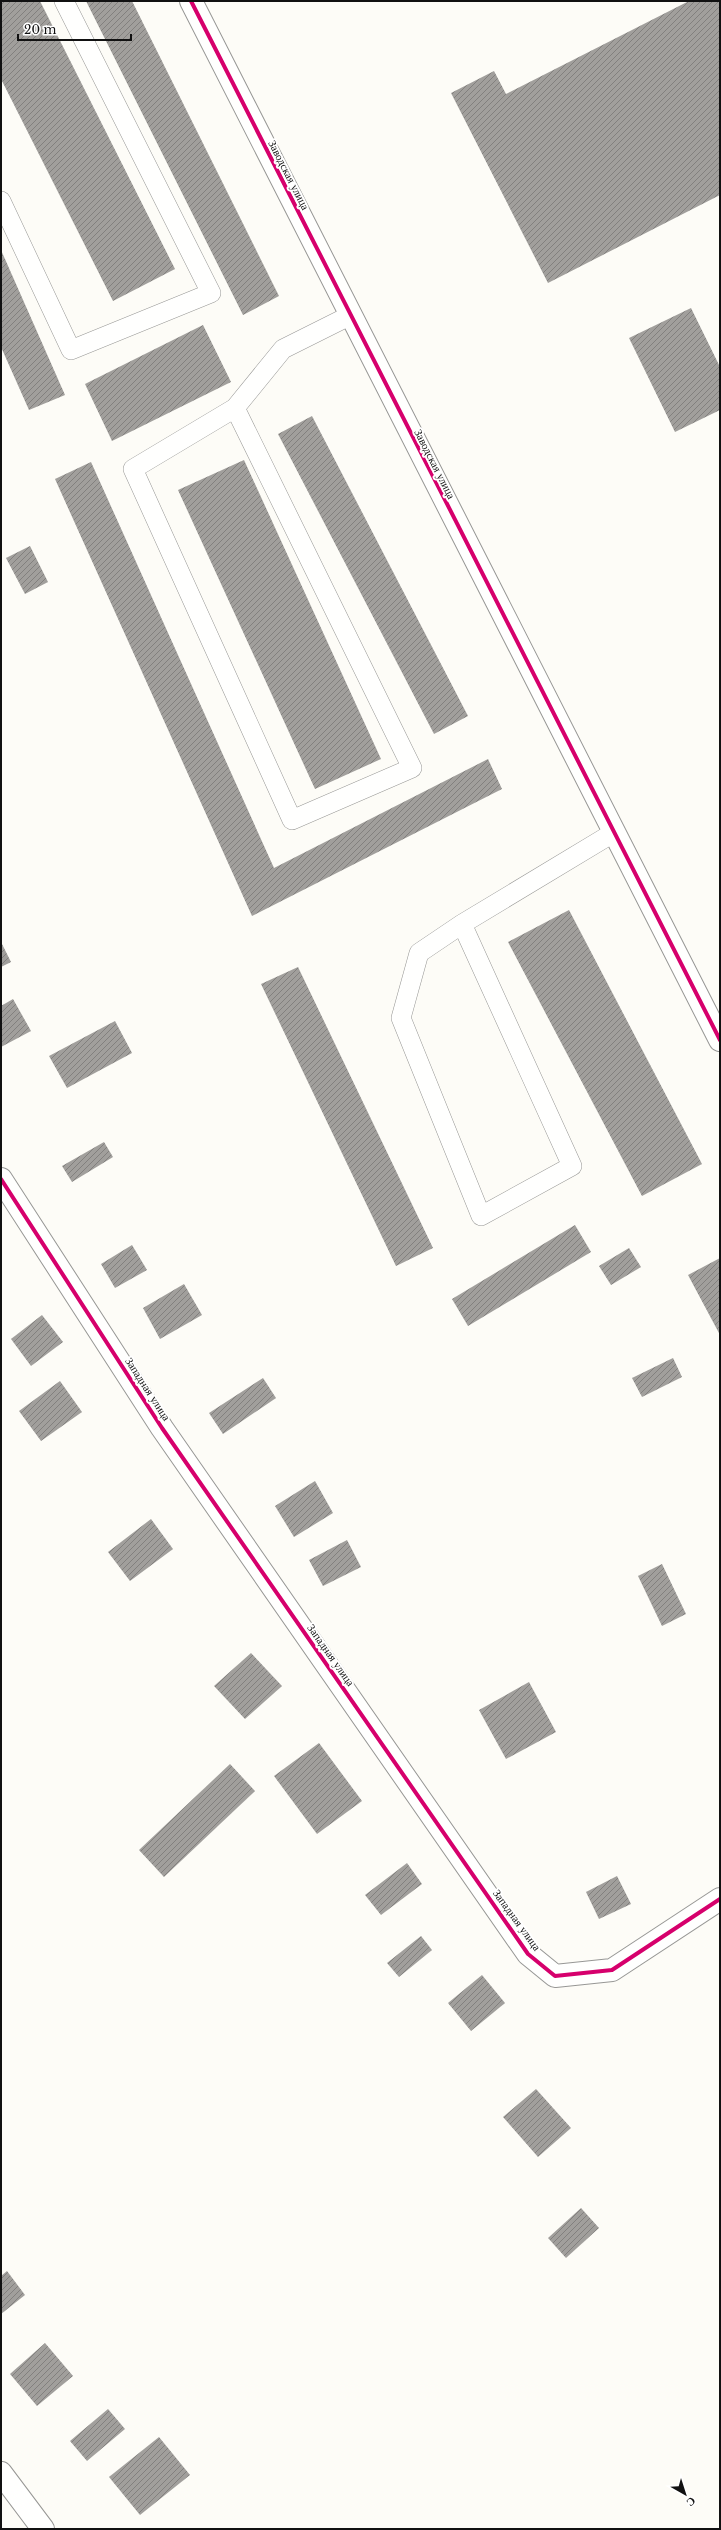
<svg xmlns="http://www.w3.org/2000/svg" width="721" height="2530" viewBox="0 0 721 2530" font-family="'Libre Baskerville',serif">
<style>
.building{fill:url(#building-hatch)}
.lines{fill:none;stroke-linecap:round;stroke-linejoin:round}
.lane-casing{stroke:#979795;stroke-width:20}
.street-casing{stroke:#979795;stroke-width:24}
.lane{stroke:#fffffe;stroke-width:19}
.street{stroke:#fffffe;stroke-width:22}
.cycleway-casing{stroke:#fff;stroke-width:6}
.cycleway{stroke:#d6006c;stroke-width:4}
.labels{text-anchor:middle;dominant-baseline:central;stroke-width:4;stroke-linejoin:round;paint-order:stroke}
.street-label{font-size:11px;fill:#111;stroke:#fff}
</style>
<defs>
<pattern id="building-hatch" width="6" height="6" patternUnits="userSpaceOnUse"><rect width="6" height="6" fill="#a19f9c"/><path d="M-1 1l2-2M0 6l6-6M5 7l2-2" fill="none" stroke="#82807e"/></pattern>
</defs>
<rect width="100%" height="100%" fill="#fdfcf7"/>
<g class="building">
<path d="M1,1H40L175,269L113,301L1,79Z"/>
<path d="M86,1H132L279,296L243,315Z"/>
<path d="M689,1H720V195L548,283L451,93L494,71L506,94Z"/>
<path d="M1,250L65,395L29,410L1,347Z"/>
<path d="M691,308L720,367V410L675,432L629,338Z"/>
<path d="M203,325L231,382L112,441L85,384Z"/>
<path d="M312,416L468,716L434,734L278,434Z"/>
<path d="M244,460L381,759L315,789L178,490Z"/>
<path d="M91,462L274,868L488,759L502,789L252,916L55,479Z"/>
<path d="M30,546L48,582L25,594L6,558Z"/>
<path d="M569,910L702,1164L642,1196L508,942Z"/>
<path d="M1,942L11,962L1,967Z"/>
<path d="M298,967L433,1248L396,1266L261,984Z"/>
<path d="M13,999L31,1031L1,1047V1006Z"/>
<path d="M115,1021L132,1053L67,1088L49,1056Z"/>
<path d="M104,1142L113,1157L72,1182L62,1166Z"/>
<path d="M575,1225L591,1252L468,1326L452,1299Z"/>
<path d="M132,1245L147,1270L115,1288L101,1264Z"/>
<path d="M629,1248L641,1267L611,1285L599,1266Z"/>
<path d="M720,1258V1335L688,1275Z"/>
<path d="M184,1284L202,1315L160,1339L143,1308Z"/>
<path d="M42,1315L63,1342L31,1366L11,1339Z"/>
<path d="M673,1358L682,1377L642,1397L632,1378Z"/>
<path d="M263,1378L276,1398L223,1434L209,1413Z"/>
<path d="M60,1381L82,1412L41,1441L19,1411Z"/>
<path d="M315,1481L333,1513L294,1537L275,1506Z"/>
<path d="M151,1519L173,1549L130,1581L108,1552Z"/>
<path d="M347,1540L361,1567L323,1586L309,1560Z"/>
<path d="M662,1564L686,1614L662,1626L638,1576Z"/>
<path d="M251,1653L282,1686L245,1719L214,1686Z"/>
<path d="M529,1682L556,1732L506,1759L479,1710Z"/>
<path d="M319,1743L362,1801L317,1834L274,1776Z"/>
<path d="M230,1764L255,1791L164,1877L139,1850Z"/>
<path d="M407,1863L422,1884L381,1915L365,1895Z"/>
<path d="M617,1876L631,1904L599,1919L586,1892Z"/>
<path d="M421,1936L432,1950L399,1977L387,1963Z"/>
<path d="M482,1975L505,2003L471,2031L448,2003Z"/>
<path d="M536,2089L571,2128L538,2157L503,2117Z"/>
<path d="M581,2208L599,2228L566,2258L548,2238Z"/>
<path d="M7,2271L25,2295L1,2314V2276Z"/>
<path d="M45,2343L73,2376L37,2406L10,2374Z"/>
<path d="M108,2409L125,2429L87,2461L70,2441Z"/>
<path d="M159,2437L190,2475L140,2515L109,2477Z"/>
</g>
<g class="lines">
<g class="lane-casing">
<g id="lane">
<path d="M1,201L71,350L211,293L64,1"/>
<path d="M235,408L412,768L292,820L133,469L235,408L283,349L351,315"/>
<path d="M462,924L572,1166L481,1216L401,1018L419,953L462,924L613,833"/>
</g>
</g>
<g class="street-casing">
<g id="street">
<path d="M191,1L720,1040"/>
<path d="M1,1179L162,1428L528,1954L555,1976L612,1970L720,1899"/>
<path d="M1,2473L43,2529"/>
</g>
</g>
<use href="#lane" class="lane"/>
<use href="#street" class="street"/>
<g class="cycleway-casing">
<g id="cycleway">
<path d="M191,1L720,1040"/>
<path d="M1,1179L162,1428L528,1954L555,1976L612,1970L720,1899"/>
</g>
</g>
<use href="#cycleway" class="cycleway"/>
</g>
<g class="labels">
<g class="street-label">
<text transform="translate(289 175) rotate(63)">Заводская улица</text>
<text transform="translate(435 464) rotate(63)">Заводская улица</text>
<text transform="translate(148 1389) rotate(57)">Западная улица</text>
<text transform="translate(331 1655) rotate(55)">Западная улица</text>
<text transform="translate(517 1920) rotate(54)">Западная улица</text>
</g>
</g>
<rect width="721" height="2530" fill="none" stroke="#111111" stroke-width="4"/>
<g transform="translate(685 2494) rotate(141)" stroke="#ffffff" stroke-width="3" paint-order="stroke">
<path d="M0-3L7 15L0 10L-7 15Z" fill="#111111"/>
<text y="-6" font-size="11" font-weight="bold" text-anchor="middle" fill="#111111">С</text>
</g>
<path d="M18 34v6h113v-6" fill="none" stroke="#111111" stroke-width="2"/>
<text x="24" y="34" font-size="12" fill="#111111" stroke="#ffffff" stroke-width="3" paint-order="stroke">20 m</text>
</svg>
